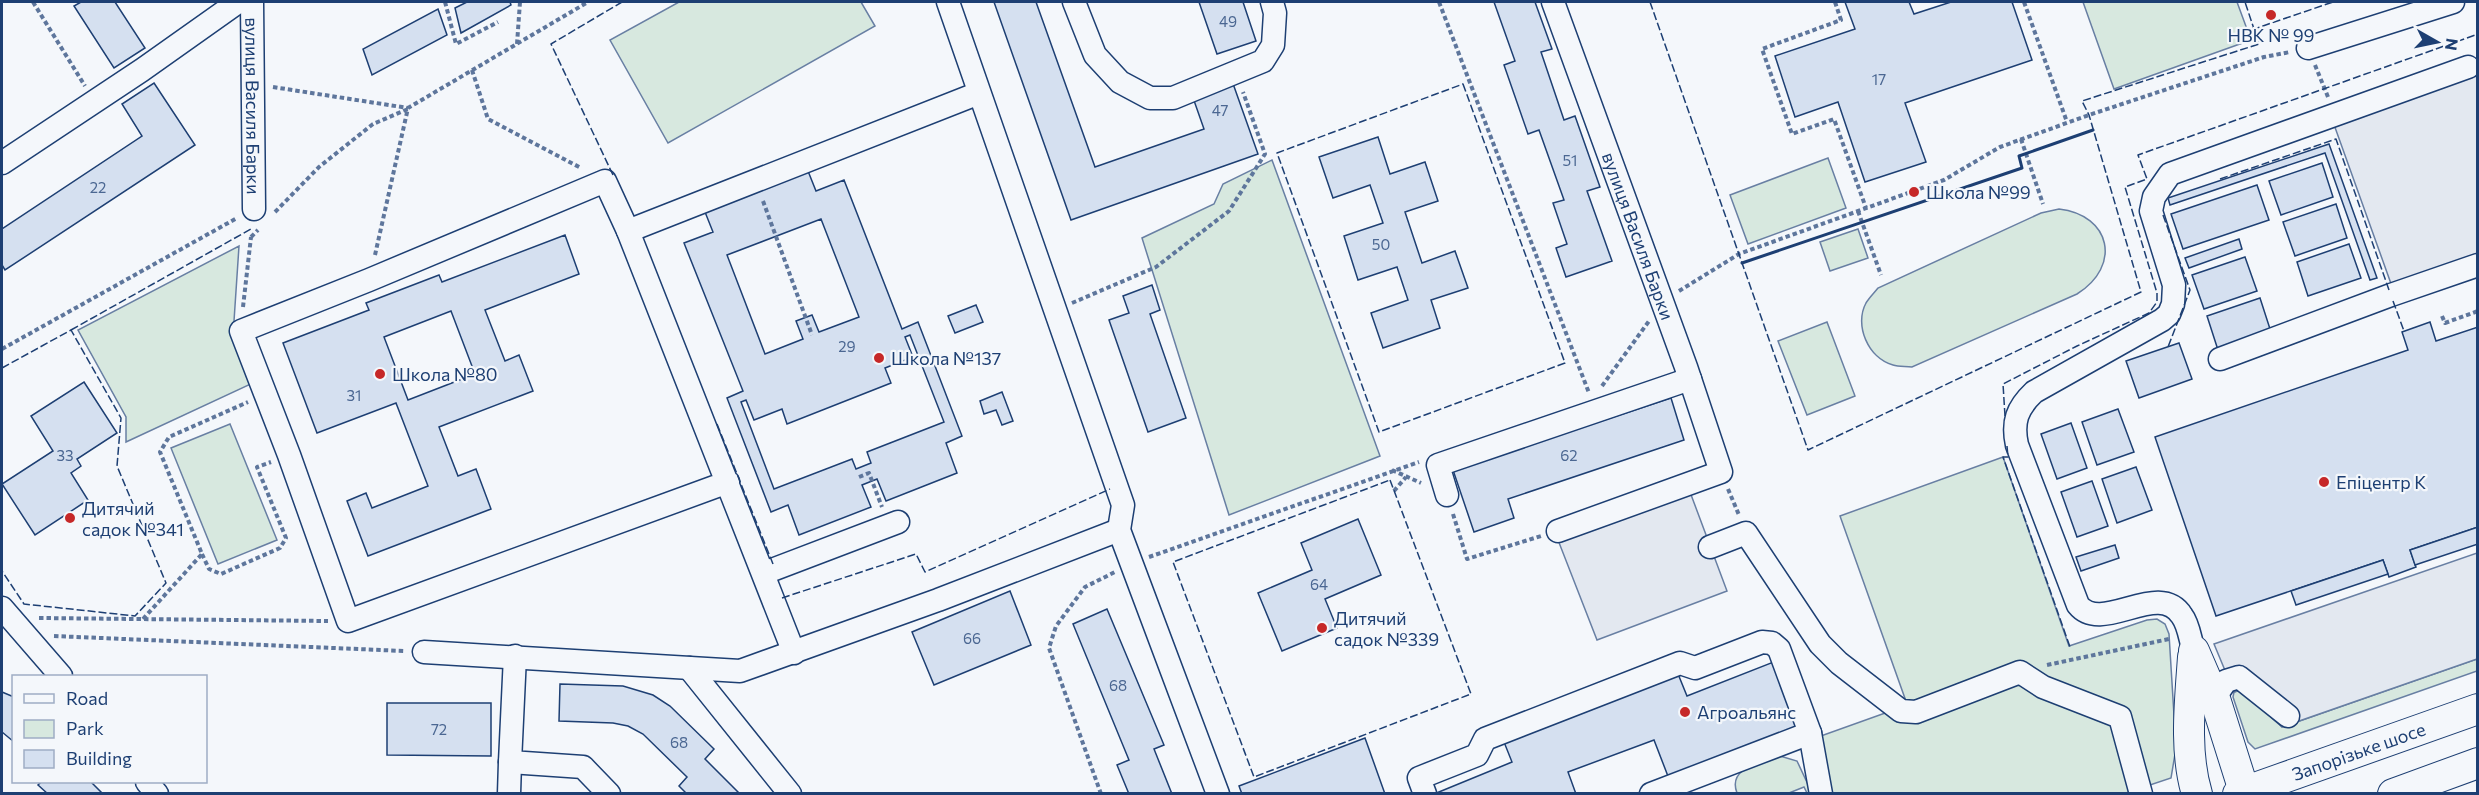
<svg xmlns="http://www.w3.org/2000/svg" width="2479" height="795" viewBox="0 0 2479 795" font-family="Commissioner,sans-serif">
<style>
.green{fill:#d7e8df;stroke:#687fa3;stroke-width:1.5}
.parking{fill:#e3e8f0;stroke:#687fa3;stroke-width:1.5}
.building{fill:#d5e0f0;stroke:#1d3f73;stroke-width:1.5;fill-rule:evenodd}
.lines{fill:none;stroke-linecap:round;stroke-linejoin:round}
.minor-casing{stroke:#1d3f73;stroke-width:25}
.major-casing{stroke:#1d3f73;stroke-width:32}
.path{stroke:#5e769c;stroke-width:4;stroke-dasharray:4.5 3;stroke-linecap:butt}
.minor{stroke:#f4f7fb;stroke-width:22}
.major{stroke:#f4f7fb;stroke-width:30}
.fence{stroke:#1d3f73;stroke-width:1.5;stroke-dasharray:8 3;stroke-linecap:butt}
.wall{stroke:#1d3f73;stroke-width:3}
.poi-dot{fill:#c62828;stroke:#f4f7fb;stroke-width:2}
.labels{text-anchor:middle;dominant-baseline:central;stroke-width:4.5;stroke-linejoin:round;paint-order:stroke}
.number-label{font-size:15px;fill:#4b6792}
.poi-label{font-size:18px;fill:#1d3f73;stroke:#f4f7fb;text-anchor:start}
.street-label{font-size:18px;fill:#1d3f73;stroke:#f4f7fb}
</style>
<rect width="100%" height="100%" fill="#f4f7fb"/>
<g class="green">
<path d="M679,2H861L875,26L668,143L610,40Z"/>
<path d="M2083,2H2237L2251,40L2114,89Z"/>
<path d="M1828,158L1846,208L1748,244L1730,195Z"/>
<path d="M1272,160L1380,456L1229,515L1142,238L1214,204L1223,184Z"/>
<path d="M2059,209C2111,215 2122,266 2077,294L1912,367C1906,366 1899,367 1893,365C1868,358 1854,325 1866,303C1869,298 1874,293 1878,288L2041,213Z"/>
<path d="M1858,229L1868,258L1830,271L1820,242Z"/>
<path d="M239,246L233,336L253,383L126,442V417L78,330Z"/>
<path d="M1827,322L1855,396L1807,415L1778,341Z"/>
<path d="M230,424L277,540L218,564L171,448Z"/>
<path d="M2003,457L2069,646L2147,620L2157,619L2165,624L2169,634L2176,748L2171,778L2126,793H1829L1818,737L1916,702L1907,704L1840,516Z"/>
<path d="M2477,659V671L2255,749L2248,742L2233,697L2234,692L2241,690L2282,727Z"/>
<path d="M1780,756L1797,761L1812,793H1807L1804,787L1789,793H1737C1727,767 1762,763 1780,756Z"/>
</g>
<g class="parking">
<path d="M2477,67V263L2394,292L2332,119Z"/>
<path d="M1690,492L1727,591L1597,640L1558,540Z"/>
<path d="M2477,553V659L2282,727L2241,690L2234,692L2214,644Z"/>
</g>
<g class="building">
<path d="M81,2H115L145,48L114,68L74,6Z"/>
<path d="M467,2H510L511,5L461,33L455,8Z"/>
<path d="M994,2H1036L1095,167L1204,129L1191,92L1231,78L1258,154L1071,220Z"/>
<path d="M1199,2H1243L1256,41L1217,54Z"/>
<path d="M1494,2H1535L1552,49L1541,52L1564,120L1575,116L1600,187L1587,191L1612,261L1566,277L1556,248L1567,244L1553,203L1564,200L1539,130L1528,134L1504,65L1515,61Z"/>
<path d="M1845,2H1909L1914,14L1951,2H2012L2032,60L1905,103L1926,162L1865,182L1838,102L1795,117L1775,56L1855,29Z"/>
<path d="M438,9L447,35L372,75L363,49Z"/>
<path d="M154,83L195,145L5,270L2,265V229L142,136L122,104Z"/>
<path d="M1378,137L1390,174L1425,162L1438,201L1405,212L1422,263L1455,251L1468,288L1431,300L1440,328L1383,348L1371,313L1408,300L1397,267L1358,280L1344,236L1383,223L1370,185L1333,198L1319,157Z"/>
<path d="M2329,144L2377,278L2370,280L2325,153L2170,205L2168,198Z"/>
<path d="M2322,163L2333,197L2281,215L2269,181Z"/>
<path d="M808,171L816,191L844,180L902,329L918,322L962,436L946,443L957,473L886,501L877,479L862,485L871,507L799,535L788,505L771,512L727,398L743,391L684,243L713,232L705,212ZM821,219L859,317L819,332L812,315L796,321L803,339L765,354L727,255ZM910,335L944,422L867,452L871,463L856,469L852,459L774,489L741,402L746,400L754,420L782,409L787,424L891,383L885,368L913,357L905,337Z"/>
<path d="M2257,185L2269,220L2183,249L2171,214Z"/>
<path d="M2336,204L2347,238L2295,256L2283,222Z"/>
<path d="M565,235L579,274L485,310L505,361L519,355L533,391L439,427L458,476L476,469L491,509L368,556L347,501L366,493L372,508L428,486L396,403L317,433L283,343L369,310L366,303L439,275L442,282ZM451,311L475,374L408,400L384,337Z"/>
<path d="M2239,239L2242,249L2189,268L2185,258Z"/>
<path d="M2349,244L2361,278L2308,296L2297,262Z"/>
<path d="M2245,257L2257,291L2204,309L2192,275Z"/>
<path d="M1152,285L1160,310L1150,314L1186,418L1148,432L1109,320L1129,313L1123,296Z"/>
<path d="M2260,298L2271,332L2218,350L2207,316Z"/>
<path d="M976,305L983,322L955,333L948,316Z"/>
<path d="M2430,322L2436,341L2478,327V527L2410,550L2416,567L2389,577L2383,560L2216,616L2155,437L2408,350L2402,332Z"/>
<path d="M2179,343L2192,379L2139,398L2126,361Z"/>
<path d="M84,382L117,433L77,459L81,466L71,473L88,500L35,535L2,484L53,451L31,416Z"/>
<path d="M1002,392L1013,421L1002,425L996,410L984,414L980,401Z"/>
<path d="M1671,398L1684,440L1508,499L1514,518L1474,532L1453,470Z"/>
<path d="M2118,409L2134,452L2097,465L2082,422Z"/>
<path d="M2071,423L2087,468L2057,479L2041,434Z"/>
<path d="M2136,467L2152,510L2117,523L2102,479Z"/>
<path d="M2092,481L2108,526L2077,537L2061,492Z"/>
<path d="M1358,519L1381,575L1325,599L1337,628L1282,651L1258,593L1312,570L1301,543Z"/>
<path d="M2478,527V544L2415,565L2410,550Z"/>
<path d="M2115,545L2119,558L2081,571L2076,557Z"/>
<path d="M2383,560L2388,574L2296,605L2291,591Z"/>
<path d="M1010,591L1031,645L934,685L912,632Z"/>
<path d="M1107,609L1164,745L1154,749L1172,794H1129L1117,765L1129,760L1073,624Z"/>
<path d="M1784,658L1812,728L1671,784L1654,740L1568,772L1576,794H1434L1512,762L1502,737L1676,669L1687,696Z"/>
<path d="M560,684L623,686L653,695L670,706L714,749L705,759L740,794H687L679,786L687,777L643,734L628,726L613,723L559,721Z"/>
<path d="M2,692L14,697V742L2,732Z"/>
<path d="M387,703H491V756L387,755Z"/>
<path d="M1365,738L1385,794H1242L1239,786Z"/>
<path d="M41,782H91L103,794H48L38,785Z"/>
</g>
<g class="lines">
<g class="minor-casing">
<g id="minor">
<path id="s1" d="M252,2L254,209"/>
<path d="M948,2L1123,505L1119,530L1218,794"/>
<path d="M1074,2L1095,55L1120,82L1150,98H1173L1263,61L1273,45L1275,13L1272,2"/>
<path id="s2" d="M1553,2L1686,367L1721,472L1558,531"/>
<path d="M2308,48L2453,2"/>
<path d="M2,163L142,70L238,2"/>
<path d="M628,231L979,93"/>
<path d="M2220,359L2391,295L2478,265"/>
<path d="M728,482L348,621L289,455L241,331L369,280L605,181L628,231L794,653"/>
<path d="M1447,495L1438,465L1690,379"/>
<path d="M1710,547L1746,533L1820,644L1839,663L1901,711L1916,712L2020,672L2043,687L2120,717L2141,794"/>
<path d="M764,573L898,522"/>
<path d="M2,608L61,676"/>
<path d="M2194,651C2190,640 2189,625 2182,616C2159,579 2102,635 2078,605L2017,445C2012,422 2017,408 2034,392L2162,320L2169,314L2173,304L2174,285L2151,211L2154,197L2170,174L2468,67"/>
<path d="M424,652L740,671L938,600L1119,530"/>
<path d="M515,656L510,762L583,767L609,794"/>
<path d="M689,668L790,794"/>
<path d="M2216,702L2219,691L2226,681L2239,677L2288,716"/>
<path d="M147,782L157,794"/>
<path d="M509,794L510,762"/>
<path d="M1425,794L1419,778L1477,755L1485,739L1680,663L1695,668L1762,642L1772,643L1779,649L1810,733L1821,794"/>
<path d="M1651,794L1810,733"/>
</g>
</g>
<g class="major-casing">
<g id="major">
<path d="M2194,651L2216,702L2245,794"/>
<path d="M2193,657C2190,701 2184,751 2197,794"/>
<path id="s3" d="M2238,794L2478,709"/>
<path d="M2393,794L2478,763"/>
</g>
</g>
<g class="path">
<path d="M33,2L85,86"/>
<path d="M445,2L456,44L498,22"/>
<path d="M1439,2L1589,393"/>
<path d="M1835,2L1841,20L1762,49L1792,134L1834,119L1866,208"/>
<path d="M2024,2L2067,122"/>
<path d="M517,44L520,2"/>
<path d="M2315,65L2328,97"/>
<path d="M472,70L488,119L581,168"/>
<path d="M273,87L408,108"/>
<path d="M2021,139L2043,204"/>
<path d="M763,201L812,335"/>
<path d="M1858,211L1881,275"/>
<path d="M275,212L319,167L373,124L408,109"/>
<path d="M251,237L258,230"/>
<path d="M375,255L408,108L588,2"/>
<path d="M1679,291L1739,254L1944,180L2000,147L2089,115L2264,57L2290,52"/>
<path d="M1072,303L1156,267L1229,211L1265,154L1243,92"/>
<path d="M243,307L251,237"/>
<path d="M2442,316L2445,323L2478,311"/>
<path d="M2,349L237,218"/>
<path d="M1602,386L1649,321"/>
<path d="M1392,470L1421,483"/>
<path d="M859,477L869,473L882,507"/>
<path d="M1728,489L1739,515"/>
<path d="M1394,491L1406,477"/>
<path d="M1453,514L1467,559L1541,536"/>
<path d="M202,554L209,569L221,574L280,548L286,538L257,467L271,462"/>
<path d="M1149,557L1419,462"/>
<path d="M39,618L328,621"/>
<path d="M143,619L202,554L160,452L169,437L248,402"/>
<path d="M54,636L404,651"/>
<path d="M2047,665L2169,639"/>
<path d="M1101,794L1049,648L1056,626L1085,587L1115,572"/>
</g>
<use href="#minor" class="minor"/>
<use href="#major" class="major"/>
<g class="fence">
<path d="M1650,2L1808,450L2141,292L2089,115L2082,101L2259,44L2245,2"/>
<path d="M2253,27L2254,29L2333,2"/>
<path d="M1463,84L1565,363L1379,432L1277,153Z"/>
<path d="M613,175L551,44L622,2"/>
<path d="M2220,179L2336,139L2389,290"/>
<path d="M2163,215L2190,290L2168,347"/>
<path d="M2393,301L2404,331"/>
<path d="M71,330L251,229"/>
<path d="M2,368L71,330L121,418L117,466L166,583L135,616L24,604L2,571"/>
<path d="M2005,416L2003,384L2077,346L2149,313L2157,302V293L2125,187L2147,179L2138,155L2478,34"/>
<path d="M717,424L773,564"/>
<path d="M2007,446L2008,457H2003L2070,647"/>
<path d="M1390,480L1471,694L1254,777L1173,562Z"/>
<path d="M782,598L916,554L925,572L1110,489"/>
</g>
<path class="wall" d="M1742,263L2022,168L2019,156L2093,130"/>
</g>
<g class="poi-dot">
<circle cx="2271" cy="15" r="6"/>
<circle cx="1914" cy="192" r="6"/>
<circle cx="879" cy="358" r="6"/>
<circle cx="380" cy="374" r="6"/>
<circle cx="2324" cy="482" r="6"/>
<circle cx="70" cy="518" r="6"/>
<circle cx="1322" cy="628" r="6"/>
<circle cx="1685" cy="712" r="6"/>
</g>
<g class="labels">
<g class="number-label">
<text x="1228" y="21">49</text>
<text x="1879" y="79">17</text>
<text x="1220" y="110">47</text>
<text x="1570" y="160">51</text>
<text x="98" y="187">22</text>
<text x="1381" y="244">50</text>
<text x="847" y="346">29</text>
<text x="354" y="395">31</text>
<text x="65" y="455">33</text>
<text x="1569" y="455">62</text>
<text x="1319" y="584">64</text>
<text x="972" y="638">66</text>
<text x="1118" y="685">68</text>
<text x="439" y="729">72</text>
<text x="679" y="742">68</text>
</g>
<g class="poi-label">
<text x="2271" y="35" text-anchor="middle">НВК № 99</text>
<text x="1926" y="192">Школа №99</text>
<text x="891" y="358">Школа №137</text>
<text x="392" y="374">Школа №80</text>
<text x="2336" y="482">Епіцентр К</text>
<text x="82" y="508">Дитячий<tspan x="82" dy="21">садок №341</tspan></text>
<text x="1334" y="618">Дитячий<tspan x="1334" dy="21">садок №339</tspan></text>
<text x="1697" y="712">Агроальянс</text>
</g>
<g class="street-label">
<text stroke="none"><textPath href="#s1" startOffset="104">вулиця Василя Барки</textPath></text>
<text stroke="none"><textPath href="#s2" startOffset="249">вулиця Василя Барки</textPath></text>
<text stroke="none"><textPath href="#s3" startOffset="128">Запорізьке шосе</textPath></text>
</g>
</g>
<rect width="2479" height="795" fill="none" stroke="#1d3f73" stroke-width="6"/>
<rect x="12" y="675" width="195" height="108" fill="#f4f7fb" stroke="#9eadc5" stroke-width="1.5"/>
<rect x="24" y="694" width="30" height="9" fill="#f4f7fb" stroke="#9eadc5" stroke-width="1.5"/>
<text x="66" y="705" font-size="18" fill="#1d3f73">Road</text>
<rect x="24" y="720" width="30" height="18" fill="#d7e8df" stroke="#9eadc5" stroke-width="1.5"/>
<text x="66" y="735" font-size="18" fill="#1d3f73">Park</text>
<rect x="24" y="750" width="30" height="18" fill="#d5e0f0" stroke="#9eadc5" stroke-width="1.5"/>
<text x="66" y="765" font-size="18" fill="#1d3f73">Building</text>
<g transform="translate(2437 42) rotate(99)" stroke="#f4f7fb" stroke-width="4.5" paint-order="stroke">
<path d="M0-4.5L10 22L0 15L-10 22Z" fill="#1d3f73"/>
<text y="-9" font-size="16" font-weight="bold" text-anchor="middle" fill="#1d3f73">N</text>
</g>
</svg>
